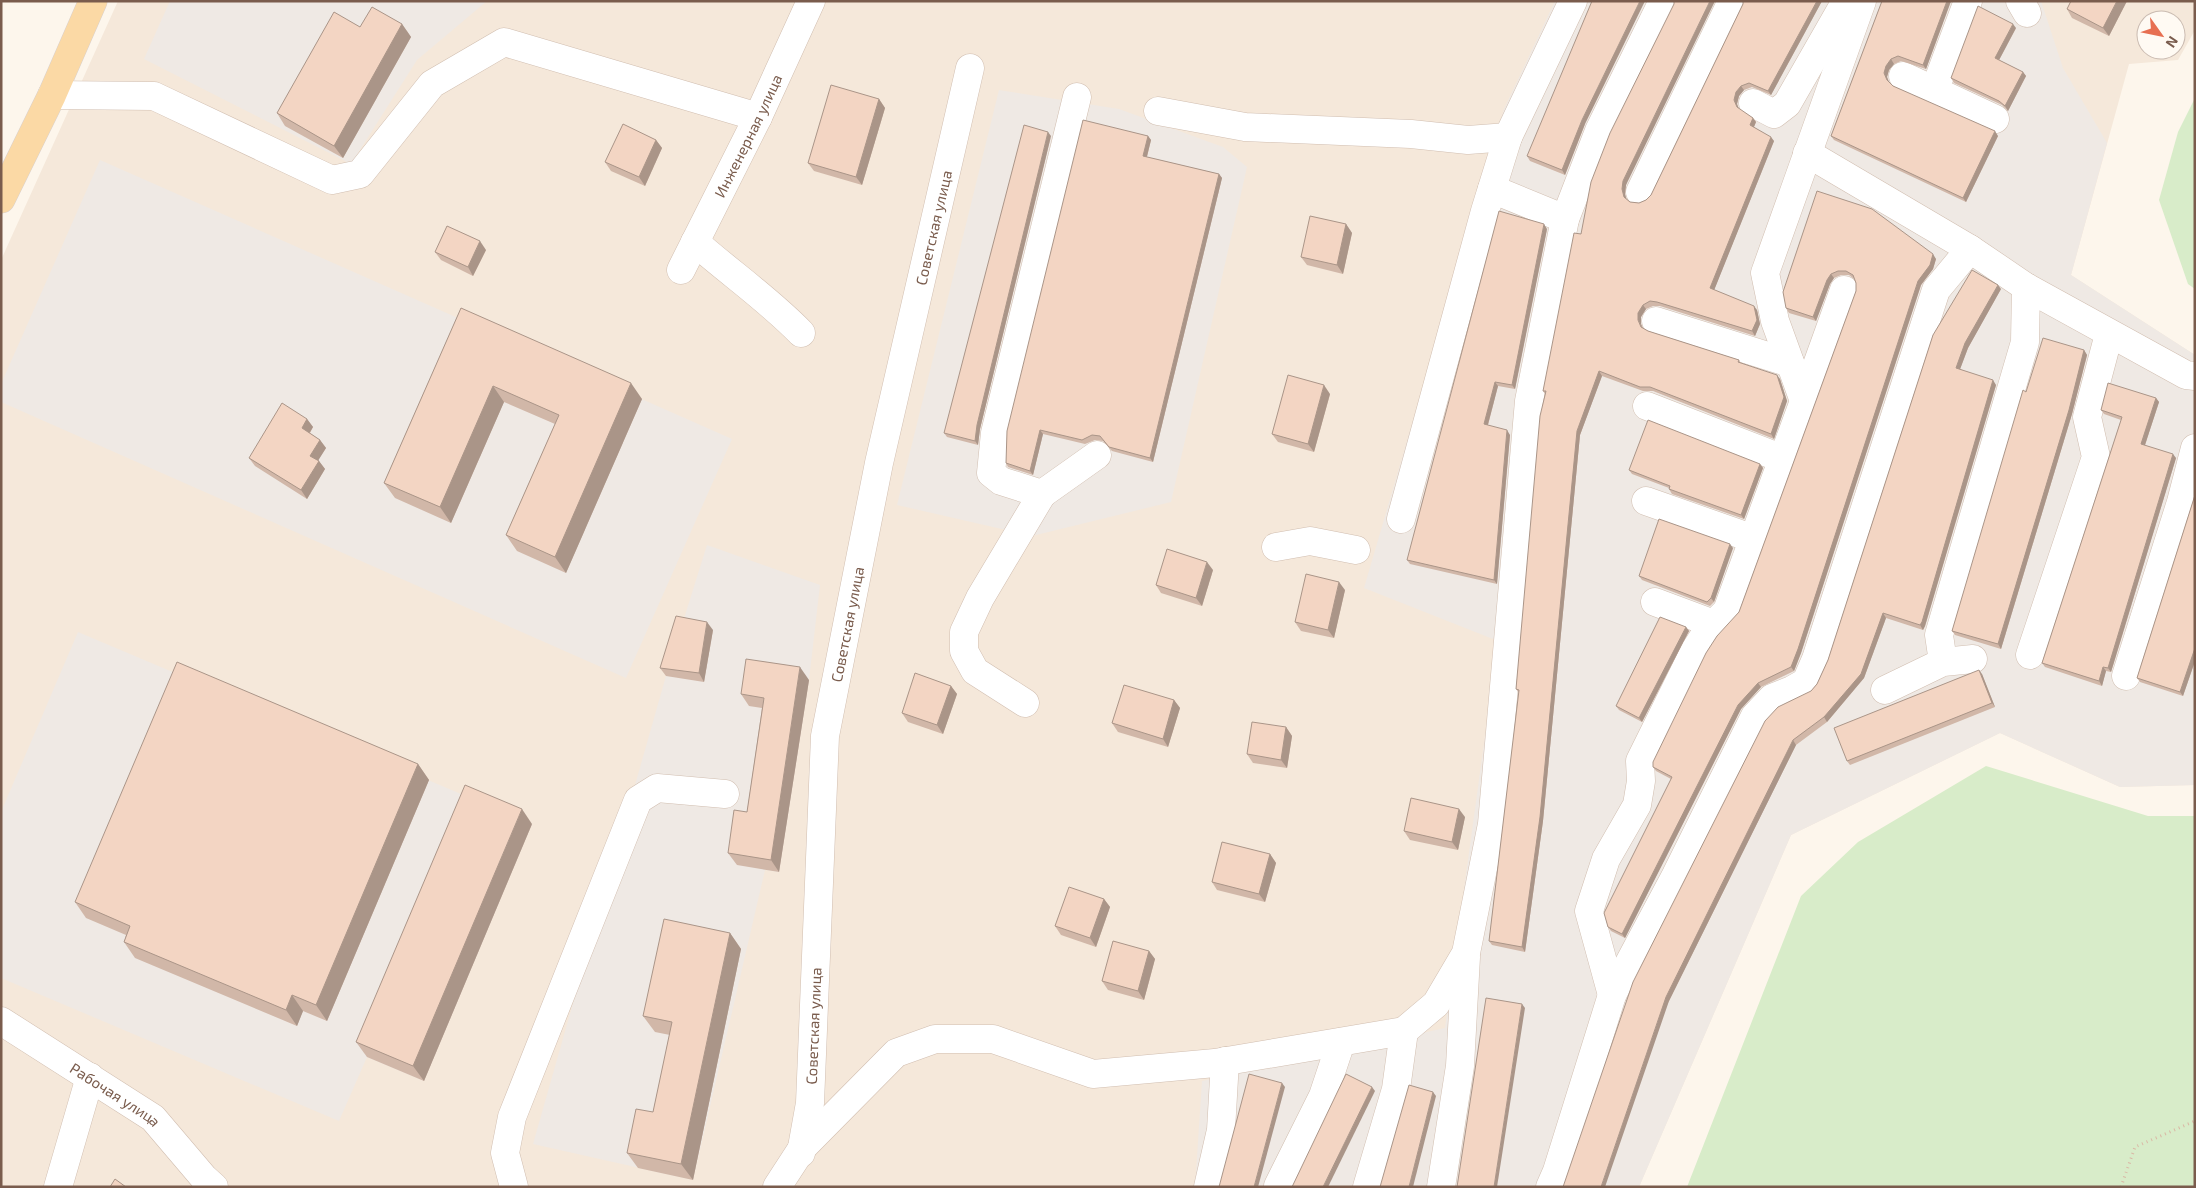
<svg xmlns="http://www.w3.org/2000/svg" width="2196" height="1188" viewBox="0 0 2196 1188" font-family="'Exo 2',sans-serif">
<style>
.residential{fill:#f5e8da;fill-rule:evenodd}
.industrial{fill:#efe9e4}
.green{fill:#d8ecc9}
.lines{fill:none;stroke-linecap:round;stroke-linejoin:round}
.minor-casing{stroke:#d1beb0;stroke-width:29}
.major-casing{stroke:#dad1cd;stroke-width:29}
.path{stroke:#d9b8a5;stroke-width:3;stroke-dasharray:1 4;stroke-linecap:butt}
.minor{stroke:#fff;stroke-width:28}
.major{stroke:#fbd9a5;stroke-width:28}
.wall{fill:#d1b7a8}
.shaded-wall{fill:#aa9588}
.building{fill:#f3d5c3;stroke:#aa9588}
.labels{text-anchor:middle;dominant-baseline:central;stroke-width:5;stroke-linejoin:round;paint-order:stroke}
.street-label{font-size:15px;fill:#7a5c4d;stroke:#fffaf3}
</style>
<rect width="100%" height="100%" fill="#fdf6ec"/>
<path class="residential" d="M118,1H2195V30L2178,60L2129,64L2071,275L2195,355V785L2120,787L2000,733L1791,835L1639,1187H1V260ZM2146,20H2176V50H2146Z"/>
<g class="industrial">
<path d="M170,1H487L417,60L351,164L144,59Z"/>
<path d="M1555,1H2041L2063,68L2107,143L2071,275L2195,355V785L2120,787L2000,733L1791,835L1639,1187H1195L1202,1081L1445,1028L1498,641L1364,588L1504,109Z"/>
<path d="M999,90L1119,109L1223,147L1247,167L1171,502L1032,536L897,505Z"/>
<path d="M100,160L732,439L626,678L1,402V384Z"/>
<path d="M707,545L820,585L809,680L779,872L765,870L693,1180L533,1144L666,676Z"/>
<path d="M78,632L532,824L424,1081L367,1057L339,1121L1,978V812Z"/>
</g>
<g class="green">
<path d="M2195,98V289L2188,284L2159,200L2178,132Z"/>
<path d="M1986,766L2148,816H2195V1187H1687L1801,896L1858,842Z"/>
</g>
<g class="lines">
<g class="minor-casing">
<g id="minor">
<path d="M2020,1L2027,13"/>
<path d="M1903,76L1995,119"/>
<path d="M1935,89L1968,1"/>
<path d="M52,95L154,96L332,180L360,174L432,84L504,42L758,117"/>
<path d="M1077,97L995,433L991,473L1001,481L1042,494L1097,455"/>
<path d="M1753,103L1774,114L1787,104L1846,1"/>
<path d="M1158,111L1245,127L1411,134L1468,140L1508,137"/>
<path d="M1807,153L1970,249L2026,287L2186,375L2195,376"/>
<path d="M1492,189L1565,219"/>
<path d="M1640,192L1732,1"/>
<path d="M695,242C730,273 768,299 801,333"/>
<path id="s1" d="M681,270L758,117L811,1"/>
<path d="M1656,321L1790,363"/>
<path d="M1804,401L1844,290"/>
<path d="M1647,406L1783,459"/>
<path d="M1646,501L1754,539"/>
<path d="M1401,519L1485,211L1508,137L1573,1"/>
<path d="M1276,547L1310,541L1356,550"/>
<path d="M1655,602L1714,624"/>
<path d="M2030,655L2096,457L2087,417L2109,334"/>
<path d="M1943,662L1939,635L2025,342L2026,287"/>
<path d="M2126,676L2181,502L2195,448"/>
<path d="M1885,690L1943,662L1973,659"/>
<path d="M1025,703L975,671L964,651V632L980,598L1042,494"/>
<path d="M1612,995L1589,911L1606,859L1637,805L1641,781L1640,761L1695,650L1708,630L1727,611L1804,401L1775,321L1765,273L1862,1"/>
<path id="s2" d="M1,1021L153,1118L204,1178L214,1187"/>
<path id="s3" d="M801,1153L810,1103L825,736L879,463L970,68"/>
<path d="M1278,1186L1323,1096L1341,1042"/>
<path d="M58,1187L90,1077"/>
<path d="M514,1187L505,1153L512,1117L638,800L657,788L725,794"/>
<path d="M777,1187L803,1147L896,1053L935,1039H993L1093,1074L1215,1063L1404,1031L1436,1004L1466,953L1492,824L1529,401L1565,219L1599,131L1663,1"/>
<path d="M1208,1187L1221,1130L1225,1061"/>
<path d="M1367,1187L1396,1089L1404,1031"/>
<path d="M1441,1187L1460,1066L1466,957"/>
<path d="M1550,1187L1557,1171L1612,995L1676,875L1755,716L1772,698L1792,690L1806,682L1816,659L1936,290L1970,249"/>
</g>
</g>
<g class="major-casing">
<path id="major" d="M1,199L52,95L93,1"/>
</g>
<path class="path" d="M2121,1187L2135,1147L2195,1121"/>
<use href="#minor" class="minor"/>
<use href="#major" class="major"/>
</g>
<g class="wall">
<path d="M1743,1H1822L1771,95L1752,87L1744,90L1739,96L1737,104L1739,109L1753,118L1756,122L1754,127L1774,141L1714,290L1757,310L1760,324L1755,336L1660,306H1653L1646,309L1641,317V324L1643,328L1648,331L1739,360L1741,363L1780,379L1787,401L1774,439L1653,391H1643L1602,376L1580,435L1543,821L1525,952L1492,945L1489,941L1519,693L1516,689L1545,394L1543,391L1581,234L1674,4L1626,185L1625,194L1626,199L1630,202L1639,203L1646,200L1651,195L1743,4Z"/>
<path d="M1882,1H1951L1926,69L1901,61L1894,64L1889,70L1887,77L1889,82L1893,86L1998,136L1966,202L1834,140L1831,136Z"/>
<path d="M2071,1H2127L2109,36L2072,18L2067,9Z"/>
<path d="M402,24L411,37L343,158L285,126L277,113Z"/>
<path d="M2016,28L1999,60L2023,72L2026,76L2008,111L2002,105L1954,83L1951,78Z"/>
<path d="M879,99L885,108L862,185L814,171L808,163Z"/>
<path d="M1585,124L1565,175L1530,161L1527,156Z"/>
<path d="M1051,136L980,429L978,445L947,437L944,433Z"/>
<path d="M1148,136L1151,140L1147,157L1219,174L1222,178L1153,462L1112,451L1103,441L1095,440L1085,444L1043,434L1033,475L1008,467L1006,463Z"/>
<path d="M656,140L662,148L645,186L611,171L605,162Z"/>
<path d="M1817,191L1936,259L1933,269L1921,285L1801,653L1794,671L1761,687L1741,709L1625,938L1611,931L1608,927L1671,779L1656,771L1653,767L1739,612L1856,291V283L1854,279L1849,275H1841L1834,278L1830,284L1816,321L1789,313L1786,308Z"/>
<path d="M1346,224L1352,233L1343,274L1307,265L1301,257Z"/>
<path d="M1547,229L1515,389L1498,386L1488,425L1510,435L1497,584L1410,564L1407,560Z"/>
<path d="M486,250L473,276L441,260L435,252Z"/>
<path d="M2001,289L1968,348L1960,369L1996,385L1925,626L1923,630L1886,618L1864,678L1827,722L1796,745L1669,1001L1563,1187L1811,691L1817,684L1828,660L1933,335Z"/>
<path d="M461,308L642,399L566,573L517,551L506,535L555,424L504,402L451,523L395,498L384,483Z"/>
<path d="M2084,350L2087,355L2072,414L2001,649L1955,635L1952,631L2026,392Z"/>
<path d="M1330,394L1314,452L1278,442L1272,434Z"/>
<path d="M2156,398L2159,402L2145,445L2176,458L2111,672L2106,671L2102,686L2045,667L2042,663L2121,420L2104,414L2101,410Z"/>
<path d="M307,419L313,427L310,433L320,440L326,448L318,460L325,469L307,499L255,466L249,458Z"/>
<path d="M1760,464L1763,468L1744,519L1672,494L1669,489V488L1632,474L1629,470Z"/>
<path d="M2195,495V661L2183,696L2140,682L2137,678Z"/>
<path d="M1733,548L1714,602L1710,606L1642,580L1639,576Z"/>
<path d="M1213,570L1202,606L1161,593L1156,585Z"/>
<path d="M1345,590L1334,638L1301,631L1295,622Z"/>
<path d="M1686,627L1689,631L1642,722L1619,710L1616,706Z"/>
<path d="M713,630L704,682L666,676L660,668Z"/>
<path d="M1982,674L1995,707L1850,765L1847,761Z"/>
<path d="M809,680L779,872L737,865L728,853L747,812L762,708L749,706L741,694Z"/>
<path d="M951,686L957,694L943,734L908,722L902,713Z"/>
<path d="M1174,700L1180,708L1168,747L1118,732L1112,723Z"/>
<path d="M1286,727L1292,736L1287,768L1253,763L1247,754Z"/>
<path d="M418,764L429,780L327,1021L303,1011L297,1026L135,958L124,942L126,935L86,918L75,902Z"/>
<path d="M1465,817L1458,850L1410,840L1404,831Z"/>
<path d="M532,824L424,1081L367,1057L356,1042Z"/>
<path d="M1270,854L1276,863L1265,902L1217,890L1212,882Z"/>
<path d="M1104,899L1110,907L1096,947L1061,935L1055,926Z"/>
<path d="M730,933L741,949L693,1180L638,1168L627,1153L653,1112L670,1035L655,1032L643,1016Z"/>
<path d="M1149,951L1155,959L1144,1000L1108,990L1102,981Z"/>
</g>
<g class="shaded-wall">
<path d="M1640,1H1645L1585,124L1565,175L1562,170L1582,120Z"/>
<path d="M1710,1H1715L1626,185L1625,194L1627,201L1624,197L1622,189L1623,181Z"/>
<path d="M1817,1H1822L1771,95L1768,91Z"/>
<path d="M1947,1H1951L1926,69L1923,65Z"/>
<path d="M2117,1H2127L2109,36L2103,28Z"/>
<path d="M402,24L411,37L343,158L334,146Z"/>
<path d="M2013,24L2016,28L1998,62L1995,58Z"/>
<path d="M1891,59L1894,64L1889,70L1887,77L1890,85L1887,80L1884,73L1886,66Z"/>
<path d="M2023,72L2026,76L2008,111L2005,106Z"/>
<path d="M1741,86L1744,90L1739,96L1737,104L1740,112L1737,107L1734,100L1736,92Z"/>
<path d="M879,99L885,108L862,185L856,177Z"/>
<path d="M1753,118L1756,122L1753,129L1750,125Z"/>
<path d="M1995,131L1998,136L1966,202L1963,198Z"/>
<path d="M1048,132L1051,136L980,429L978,445L975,441L977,425Z"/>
<path d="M1148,136L1151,140L1146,160L1143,156Z"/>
<path d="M1771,137L1774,141L1713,293L1710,288Z"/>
<path d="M656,140L662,148L645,186L639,177Z"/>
<path d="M1219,174L1222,178L1153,462L1150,458Z"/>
<path d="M1346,224L1352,233L1343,274L1337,265Z"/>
<path d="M1544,224L1547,229L1515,389L1512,385Z"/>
<path d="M480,241L486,250L473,276L468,267Z"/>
<path d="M1933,254L1936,259L1933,269L1921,285L1801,653L1794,671L1791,667L1918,281Z"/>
<path d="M1831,274L1834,278L1830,284L1816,321L1813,317L1827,280Z"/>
<path d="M1998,285L2001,289L1968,348L1959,372L1956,368L1965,343Z"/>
<path d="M1643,305L1646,309L1641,317V324L1644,331L1638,320V313Z"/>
<path d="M1754,306L1757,310L1760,324L1755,336L1752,331Z"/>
<path d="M2084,350L2087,355L2072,414L2001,649L1998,644Z"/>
<path d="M1599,371L1602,376L1580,435L1543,821L1525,952L1522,947L1577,431Z"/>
<path d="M1777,375L1780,379L1787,401L1774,439L1771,434Z"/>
<path d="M1993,380L1996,385L1925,626L1923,630L1920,625Z"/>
<path d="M1495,382L1498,386L1487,428L1484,424Z"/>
<path d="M631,383L642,399L566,573L555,557Z"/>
<path d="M1324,385L1330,394L1314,452L1308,444Z"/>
<path d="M493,386L504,402L451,523L440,507Z"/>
<path d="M2156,398L2159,402L2144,448L2141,444Z"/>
<path d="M307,419L313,427L307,437L302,428Z"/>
<path d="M1040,430L1043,434L1033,475L1030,471Z"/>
<path d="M1507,430L1510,435L1497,584L1494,580Z"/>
<path d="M320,440L326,448L316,464L310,456Z"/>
<path d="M2173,454L2176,458L2111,672L2108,668Z"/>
<path d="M319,461L325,469L307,499L301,490Z"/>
<path d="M1760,464L1763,468L1744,519L1741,515Z"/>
<path d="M1730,544L1733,548L1714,602L1711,598Z"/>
<path d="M1207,562L1213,570L1202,606L1196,598Z"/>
<path d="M1339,582L1345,590L1334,638L1328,630Z"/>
<path d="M1883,613L1886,618L1864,678L1827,722L1824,717Z"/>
<path d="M707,622L713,630L704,682L699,673Z"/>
<path d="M1686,627L1689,631L1642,722L1639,718Z"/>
<path d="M2195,648V661L2183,696L2180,692Z"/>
<path d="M800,667L809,680L779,872L771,860Z"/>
<path d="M2103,667L2106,671L2102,686L2099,681Z"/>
<path d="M1979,670L1982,674L1995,707L1992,703Z"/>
<path d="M1758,683L1761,687L1741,709L1625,938L1622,934L1738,705Z"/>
<path d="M951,686L957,694L943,734L937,725Z"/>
<path d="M1174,700L1180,708L1168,747L1163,739Z"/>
<path d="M1286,727L1292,736L1287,768L1281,760Z"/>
<path d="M1793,740L1796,745L1669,1001L1605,1187H1601L1666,997Z"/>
<path d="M418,764L429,780L327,1021L316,1005Z"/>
<path d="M522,809L532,824L424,1081L413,1066Z"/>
<path d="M1459,809L1465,817L1458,850L1452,842Z"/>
<path d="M1270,854L1276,863L1265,902L1259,894Z"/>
<path d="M1104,899L1110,907L1096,947L1090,938Z"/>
<path d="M730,933L741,949L693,1180L681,1164Z"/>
<path d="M1149,951L1155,959L1144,1000L1138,991Z"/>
<path d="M292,995L303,1011L297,1026L286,1010Z"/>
<path d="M1522,1004L1525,1008L1497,1187H1494Z"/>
<path d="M1282,1083L1285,1087L1258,1187H1254Z"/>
<path d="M1372,1087L1375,1091L1328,1187H1323Z"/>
<path d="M1433,1092L1436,1096L1413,1187H1409Z"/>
</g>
<g class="building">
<path d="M1592,1H1640L1582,120L1562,170L1527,156Z"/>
<path d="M1674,1H1710L1623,181L1622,189L1624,197L1630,202L1639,203L1646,200L1651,195L1743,4V1H1817L1768,91L1749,83L1741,86L1736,92L1734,100L1737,107L1753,118L1750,125L1771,137L1710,288L1754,306L1757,320L1752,331L1657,302L1650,301L1643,305L1638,313V320L1641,327L1648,331L1739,360L1738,362L1777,375L1784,397L1771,434L1650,387H1640L1599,371L1577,431L1540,817L1522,947L1489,941L1519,690L1516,689L1540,416L1546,391H1543L1574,233L1581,234L1591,182L1610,133L1674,4Z"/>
<path d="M1882,1H1947L1923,65L1898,56L1891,59L1886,66L1884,73L1887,80L1893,86L1995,131L1963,198L1831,136Z"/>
<path d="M2071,1H2117L2103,28L2067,9Z"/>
<path d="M1978,6L2013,24L1995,58L2023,72L2005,106L1999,101L1951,78Z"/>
<path d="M372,7L402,24L334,146L277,113L334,12L360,27Z"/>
<path d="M831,85L879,99L856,177L808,163Z"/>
<path d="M1083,120L1148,136L1143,156L1219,174L1150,458L1109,447L1100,436L1092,435L1082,440L1040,430L1030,471L1006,463L1007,431Z"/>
<path d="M623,124L656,140L639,177L605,162Z"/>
<path d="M1024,125L1048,132L977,425L975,441L944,433Z"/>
<path d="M1817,191L1872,209L1933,254L1930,265L1918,281L1798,649L1791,667L1758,683L1738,705L1622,934L1608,927L1604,913L1672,777L1653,767V762L1706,653L1717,636L1739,612L1856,291V283L1853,275L1846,271H1838L1831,274L1827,280L1813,317L1786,308L1783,292Z"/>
<path d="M1499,211L1544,224L1512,385L1495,382L1484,424L1507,430L1494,580L1407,560Z"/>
<path d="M1310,216L1346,224L1337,265L1301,257Z"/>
<path d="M447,226L480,241L468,267L435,252Z"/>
<path d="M1972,270L1998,285L1965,343L1956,368L1993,380L1922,622L1920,625L1883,613L1861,674L1824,717L1793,740L1666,997L1601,1187H1563L1633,982L1765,721L1778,707L1811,691L1817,684L1828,660L1933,335Z"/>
<path d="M461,308L631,383L555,557L506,535L559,415L493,386L440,507L384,483Z"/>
<path d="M2043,338L2084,350L2069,410L1998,644L1952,631L2023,390L2026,392Z"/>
<path d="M1288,375L1324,385L1308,444L1272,434Z"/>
<path d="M2108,383L2156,398L2141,444L2173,454L2108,668L2103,667L2099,681L2042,663L2122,417L2101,410Z"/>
<path d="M282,403L307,419L302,428L320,440L310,456L319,461L301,490L249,458Z"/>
<path d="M1648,420L1760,464L1741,515L1669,489L1670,486L1629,470Z"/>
<path d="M2195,495V648L2180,692L2137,678Z"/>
<path d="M1659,519L1730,544L1711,598L1707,602L1639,576Z"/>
<path d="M1167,549L1207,562L1196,598L1156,585Z"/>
<path d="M1306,574L1339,582L1328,630L1295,622Z"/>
<path d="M676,616L707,622L699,673L660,668Z"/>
<path d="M1660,617L1686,627L1639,718L1616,706Z"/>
<path d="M746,659L800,667L771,860L728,853L734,810L747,812L764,698L741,694Z"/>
<path d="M177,662L418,764L316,1005L292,995L286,1010L124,942L130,926L75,902Z"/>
<path d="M1979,670L1992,703L1847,761L1834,728Z"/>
<path d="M915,673L951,686L937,725L902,713Z"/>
<path d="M1124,685L1174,700L1163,739L1112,723Z"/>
<path d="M1252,722L1286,727L1281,760L1247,754Z"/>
<path d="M465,785L522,809L413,1066L356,1042Z"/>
<path d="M1411,798L1459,809L1452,842L1404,831Z"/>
<path d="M1222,842L1270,854L1259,894L1212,882Z"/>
<path d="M1069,887L1104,899L1090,938L1055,926Z"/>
<path d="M664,919L730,933L681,1164L627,1153L636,1109L653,1112L672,1022L643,1016Z"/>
<path d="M1113,941L1149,951L1138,991L1102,981Z"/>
<path d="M1486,998L1522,1004L1494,1187H1457Z"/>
<path d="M1249,1074L1282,1083L1254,1187H1219Z"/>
<path d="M1346,1074L1372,1087L1323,1187H1292Z"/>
<path d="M1409,1085L1433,1092L1409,1187H1380Z"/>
<path d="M115,1179L126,1187H110Z"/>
</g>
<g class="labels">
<g class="street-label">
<text stroke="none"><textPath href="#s1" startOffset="150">Инженерная улица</textPath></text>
<text stroke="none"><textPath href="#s3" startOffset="938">Советская улица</textPath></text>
<text stroke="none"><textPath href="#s3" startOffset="532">Советская улица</textPath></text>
<text stroke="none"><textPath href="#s3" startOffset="128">Советская улица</textPath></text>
<text stroke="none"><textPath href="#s2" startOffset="136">Рабочая улица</textPath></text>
</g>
</g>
<rect width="2196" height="1188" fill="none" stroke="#7a5c4d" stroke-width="5"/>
<g transform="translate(2161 35) rotate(123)"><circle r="24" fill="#fffaf3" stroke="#cabbb1"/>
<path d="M0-4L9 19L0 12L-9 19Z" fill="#e76f51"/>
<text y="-8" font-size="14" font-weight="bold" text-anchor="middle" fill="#7a5c4d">N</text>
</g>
</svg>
